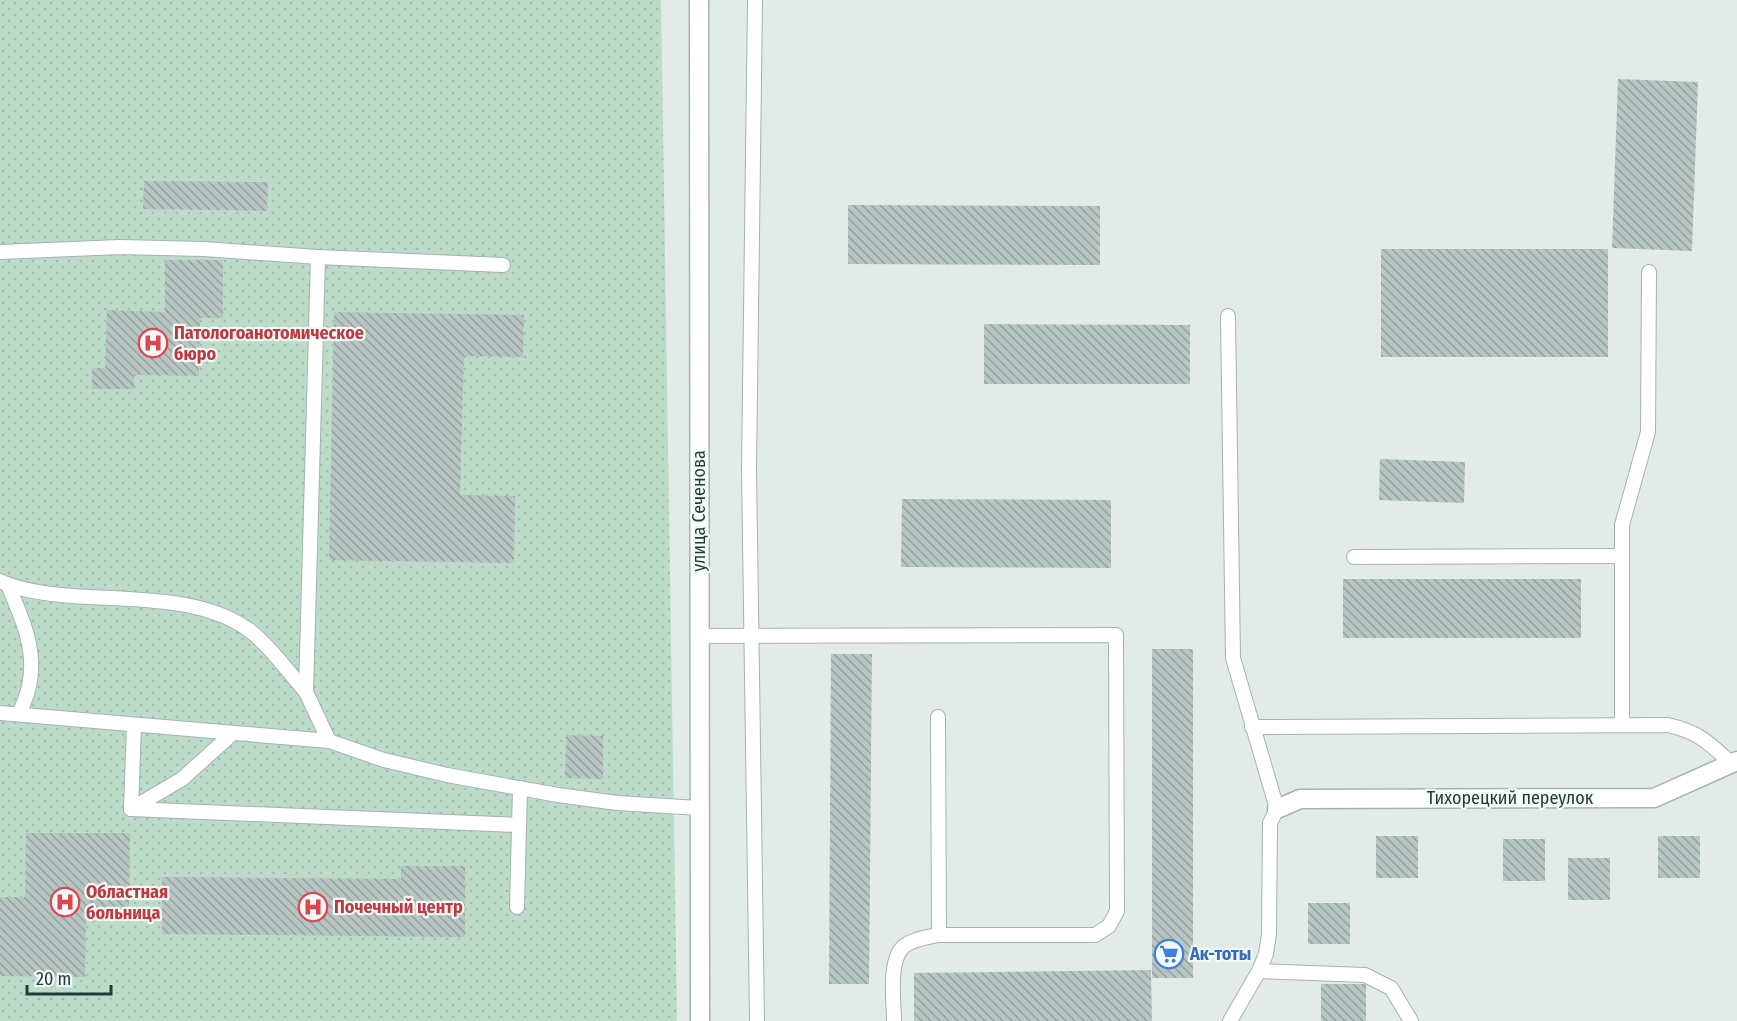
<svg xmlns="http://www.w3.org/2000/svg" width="1737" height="1021" viewBox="0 0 1737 1021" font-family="'Fira Sans Condensed',sans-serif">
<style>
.grass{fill:url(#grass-dots)}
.building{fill:url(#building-back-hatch)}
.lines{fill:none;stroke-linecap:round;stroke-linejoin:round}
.service-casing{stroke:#a5b3b0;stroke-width:16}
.minor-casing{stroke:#a5b3b0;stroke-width:21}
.service{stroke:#fff;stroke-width:14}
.minor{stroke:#fff;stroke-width:18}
.labels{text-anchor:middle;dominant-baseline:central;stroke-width:4.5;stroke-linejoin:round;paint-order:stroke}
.health-label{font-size:18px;font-weight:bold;fill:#be3a42;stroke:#f2f8f6;text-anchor:start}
.street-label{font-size:18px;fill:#233c38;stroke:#f2f8f6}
.shop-label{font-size:18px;font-weight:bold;fill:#366cbe;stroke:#f2f8f6;text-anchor:start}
</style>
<defs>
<pattern id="grass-dots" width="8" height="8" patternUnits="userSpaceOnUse" patternTransform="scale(1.5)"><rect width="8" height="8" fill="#bcdcc9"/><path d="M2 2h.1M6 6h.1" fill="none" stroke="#a1bead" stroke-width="1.8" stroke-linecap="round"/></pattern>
<pattern id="building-back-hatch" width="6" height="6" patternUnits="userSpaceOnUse" patternTransform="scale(1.5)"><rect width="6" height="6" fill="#b7c6c2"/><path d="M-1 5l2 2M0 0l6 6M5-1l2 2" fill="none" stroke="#94a29f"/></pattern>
</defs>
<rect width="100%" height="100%" fill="#e2ebe8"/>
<path class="grass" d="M0,0H661L677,1021H0Z"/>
<g class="building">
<path d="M1618,79L1698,82L1692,251L1612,248Z"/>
<path d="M144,181L268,182L267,211L143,209Z"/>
<path d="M848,205L1100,206V265L848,264Z"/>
<rect x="1381" y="249" width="227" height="108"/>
<path d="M165,260H223V318H200L199,376L134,375V389H92V368H105L107,310L165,312Z"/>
<path d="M334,312L524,315L523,357L464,356L460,495L515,496L514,563L329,560Z"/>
<path d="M984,324L1190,325V384H984Z"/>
<path d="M1380,459L1465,462L1464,503L1379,500Z"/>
<path d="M902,499L1111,500V568L901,567Z"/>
<rect x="1343" y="579" width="238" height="59"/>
<rect x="1152" y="649" width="41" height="329"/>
<path d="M831,654H872L869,984H829Z"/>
<path d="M566,735L603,736V779L565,778Z"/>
<path d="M26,833H130L129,908H86L85,977L0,976V897H25Z"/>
<rect x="1376" y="836" width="42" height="42"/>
<rect x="1658" y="836" width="42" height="42"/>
<rect x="1503" y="839" width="42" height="42"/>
<rect x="1568" y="858" width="42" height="42"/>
<path d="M401,866H465V937L162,934V877L401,879Z"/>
<rect x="1308" y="903" width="42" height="41"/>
<path d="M1151,970L1152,1021H914V973Z"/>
<rect x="1321" y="984" width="45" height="37"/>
</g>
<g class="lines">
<g class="service-casing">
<g id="service">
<path d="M755,0L749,469L757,1021"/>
<path d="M0,252L120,247L204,249L318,257L503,265"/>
<path d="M318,257L306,692L329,741"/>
<path d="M1228,316L1233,658L1277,809L1270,823L1269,934L1266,954L1259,971L1230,1021"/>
<path d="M1354,557L1622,556"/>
<path d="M0,581C22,591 48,594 72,596C127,600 199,596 246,628C265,640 290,674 306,692"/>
<path d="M8,585C22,618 37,650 29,686C27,696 23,705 19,714"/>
<path d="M699,636L1116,635L1117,911L1109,926L1095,935H939C928,937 912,939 903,947C888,962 894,1001 894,1021"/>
<path d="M0,713L329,741L384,760L447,775L558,795L617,803L699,808"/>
<path d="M938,717L939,935"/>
<path d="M1622,725V525L1648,432L1649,272"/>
<path d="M1252,727L1668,725C1699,732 1709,743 1732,764"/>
<path d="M131,809L519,825"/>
<path d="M131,809L182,779L233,733"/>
<path d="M131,809L134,725"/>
<path d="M517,907L520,788"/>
<path d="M1259,971L1365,975L1391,988L1411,1021"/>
</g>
</g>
<g class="minor-casing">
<g id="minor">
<path d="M699,0L700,1021"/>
<path d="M1277,809L1300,799L1654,798L1737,761"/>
</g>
</g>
<use href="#service" class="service"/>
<use href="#minor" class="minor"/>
</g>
<defs>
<g id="hospital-ring" transform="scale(1.5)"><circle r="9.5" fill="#f2f8f6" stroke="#e0444e" stroke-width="1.5"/><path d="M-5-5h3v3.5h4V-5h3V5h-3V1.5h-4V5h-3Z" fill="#e0444e"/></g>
<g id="supermarket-ring" transform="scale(1.5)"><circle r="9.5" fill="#f2f8f6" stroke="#3f7fe0" stroke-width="1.5"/><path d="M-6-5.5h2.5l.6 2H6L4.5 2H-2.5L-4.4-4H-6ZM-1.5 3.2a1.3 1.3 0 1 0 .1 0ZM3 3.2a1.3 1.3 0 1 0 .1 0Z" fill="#3f7fe0"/></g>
</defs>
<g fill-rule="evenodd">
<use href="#hospital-ring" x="153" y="343"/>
<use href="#hospital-ring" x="65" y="902"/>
<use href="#hospital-ring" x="313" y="907"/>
<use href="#supermarket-ring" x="1169" y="954"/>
</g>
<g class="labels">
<g class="health-label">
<text x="174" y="333">Патологоанотомическое<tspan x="174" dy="21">бюро</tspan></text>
<text x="86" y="892">Областная<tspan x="86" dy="21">больница</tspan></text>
<text x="334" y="907">Почечный центр</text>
</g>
<g class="street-label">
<text transform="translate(699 511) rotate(-90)">улица Сеченова</text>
<text x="1510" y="798">Тихорецкий переулок</text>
</g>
<g class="shop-label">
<text x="1190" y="954">Ак-тоты</text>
</g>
</g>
<path d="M27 985v9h84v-9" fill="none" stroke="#233c38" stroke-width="3"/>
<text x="36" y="985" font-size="18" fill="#233c38" stroke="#f2f8f6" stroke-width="4.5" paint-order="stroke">20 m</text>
</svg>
